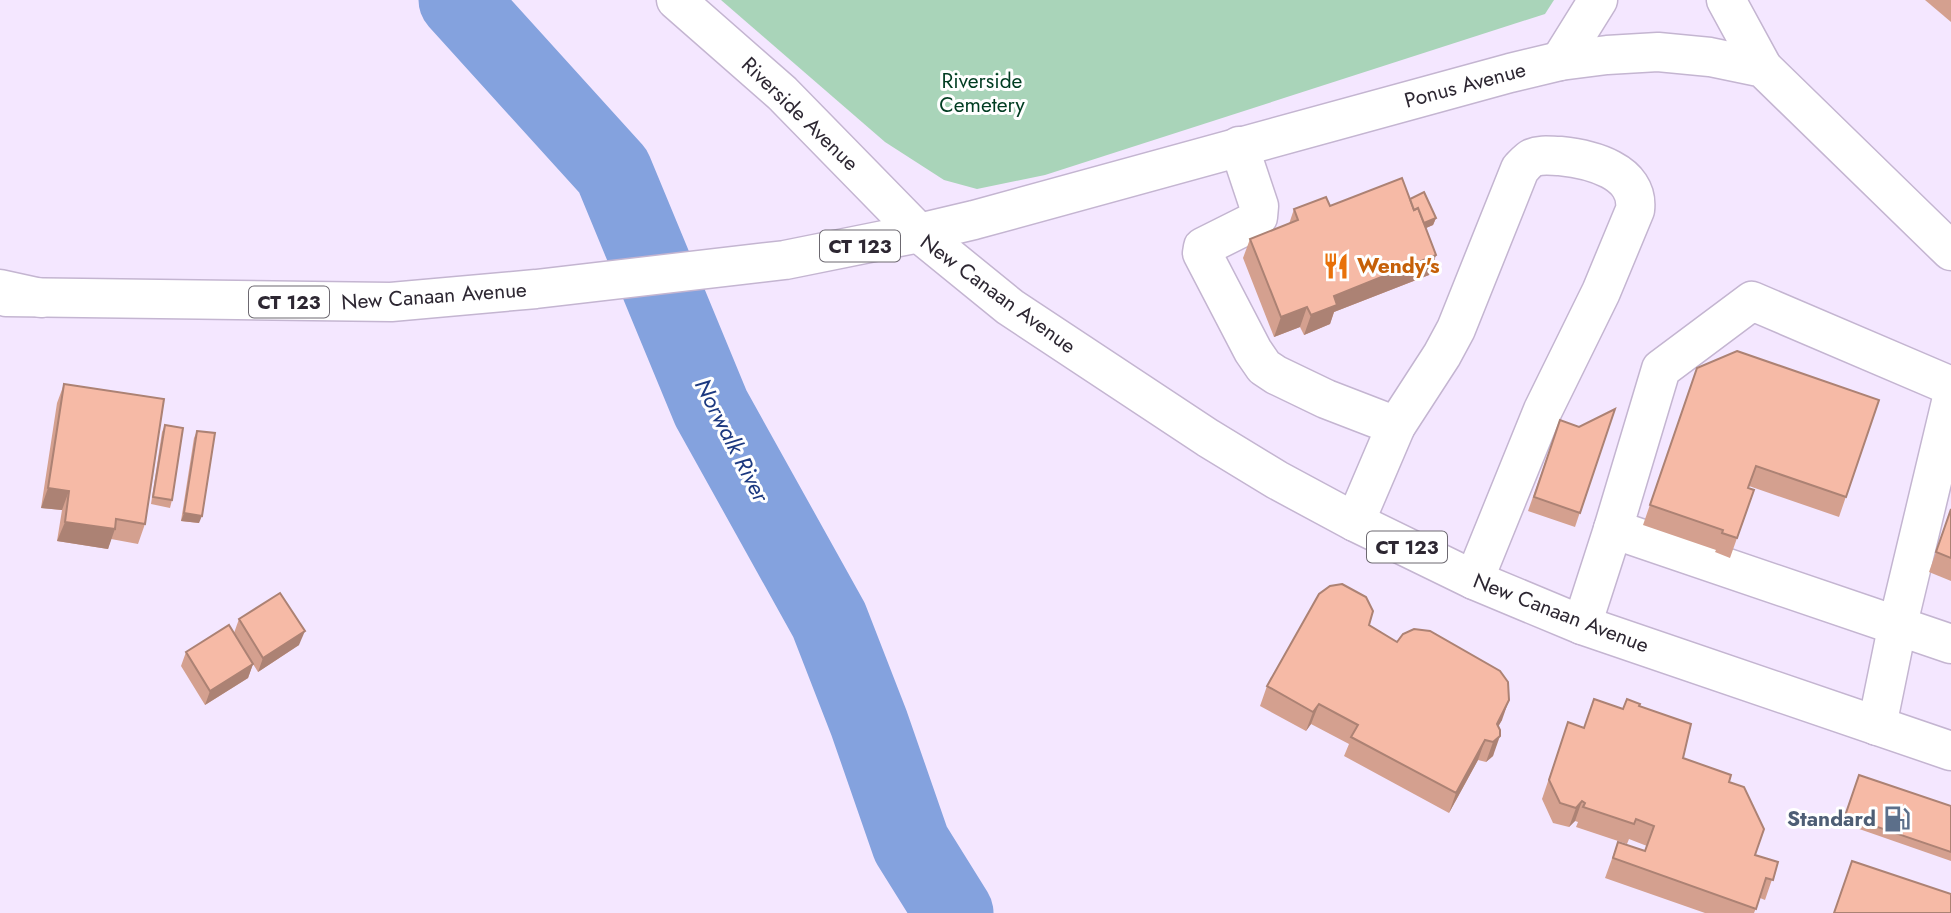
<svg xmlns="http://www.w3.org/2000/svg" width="1951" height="913" viewBox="0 0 1951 913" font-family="Jost,sans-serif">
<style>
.green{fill:#a9d4b9}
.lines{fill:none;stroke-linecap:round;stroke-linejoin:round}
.river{stroke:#84a2de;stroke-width:79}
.minor-casing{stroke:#c4b5d1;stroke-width:41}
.major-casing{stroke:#c4b5d1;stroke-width:41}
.highway-casing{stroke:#c4b5d1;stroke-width:41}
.minor{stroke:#fff;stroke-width:38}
.major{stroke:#fff;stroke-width:38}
.highway{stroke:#fff;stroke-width:38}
.wall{fill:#d4a08f}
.shaded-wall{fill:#ac8274}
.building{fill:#f6baa6;stroke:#ac8274;stroke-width:2}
.labels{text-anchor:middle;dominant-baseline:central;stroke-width:6;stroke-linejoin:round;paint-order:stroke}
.shield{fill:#fff;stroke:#6c6870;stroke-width:2}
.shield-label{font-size:19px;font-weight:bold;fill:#2d2732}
.park-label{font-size:21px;fill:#013d22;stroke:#fff}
.street-label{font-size:21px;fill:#2d2732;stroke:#fff}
.food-label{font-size:21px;font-weight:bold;fill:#c56008;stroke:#fff;text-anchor:start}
.service-label{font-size:21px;font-weight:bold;fill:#4e5e75;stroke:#fff;text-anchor:end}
.water-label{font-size:23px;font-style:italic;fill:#1c3980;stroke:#fff}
</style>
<rect width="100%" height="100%" fill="#f4e7ff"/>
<path class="green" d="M721,0H1554L1545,14L1045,175L977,189L944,180L885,142Z"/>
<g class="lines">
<path class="river" d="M458,0L613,171L711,408L829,620L869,723L911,844L954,913"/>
<g class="minor-casing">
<g id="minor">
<path d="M1726,0L1763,68"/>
<path d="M1560,61L1598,0"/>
<path d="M1239,146L1259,206L1258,217L1249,224L1203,247L1202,253L1253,351L1264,367L1276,375L1326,399L1396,426"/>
<path d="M919,233L974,220L1510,73L1560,61L1607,55L1658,52L1710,57L1763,68L1951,251"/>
<path d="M1951,386L1752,301L1661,369L1613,529L1951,644"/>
<path d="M1355,522L1396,426L1442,355L1456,329L1520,169C1524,165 1528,160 1532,158C1541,154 1551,156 1560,156C1590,159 1640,171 1635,210L1601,292L1543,410L1474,580"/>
<path d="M1582,625L1613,529"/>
<path d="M1877,726L1897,628L1951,402"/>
</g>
</g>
<g class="major-casing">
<g id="major">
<path d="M676,0L782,93L919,233L1010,307L1208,438L1277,480L1355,522L1474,580L1582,625L1951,751"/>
<path d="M6,297L391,302L536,289L785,260L919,233"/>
</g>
</g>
<g class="highway-casing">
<path id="highway" d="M0,289L41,298"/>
</g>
<use href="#minor" class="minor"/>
<use href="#major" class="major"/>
<use href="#highway" class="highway"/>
</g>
<g class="wall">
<path d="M1925,0H1951V22Z"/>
<path d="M1410,199L1436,218L1433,225L1426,228L1436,255L1429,275L1334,312L1330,324L1304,335L1300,327L1274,337L1243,258L1250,239L1289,224L1294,209Z"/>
<path d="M1697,368L1879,400L1839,517L1749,486L1748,488L1754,490L1730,558L1715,552L1716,550L1643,525Z"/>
<path d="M64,384L145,524L138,544L111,539L108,549L57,541L62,510L41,508L57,403Z"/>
<path d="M1560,420L1605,438L1575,527L1528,511Z"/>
<path d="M165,425L172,500L170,508L151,504L162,432Z"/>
<path d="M197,431L199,523L181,521L194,438Z"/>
<path d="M1951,509V581L1929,572Z"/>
<path d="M239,619L299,645L258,672L253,664L248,678L205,705L181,666L186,652L234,633Z"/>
<path d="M1369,625L1397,642L1502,720L1498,726L1493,756L1486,762L1478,760L1449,813L1344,756L1349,744L1311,724L1306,731L1260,706L1267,686Z"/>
<path d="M1627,699L1639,706L1683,758L1729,782L1755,855L1778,862L1765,900L1760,898L1754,913H1705L1605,878L1618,842L1645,851L1647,846L1629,839L1627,844L1576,827L1578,822L1575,821L1569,827L1553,823L1542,799L1568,722L1583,727L1623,709Z"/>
<path d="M1859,775L1951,806V861L1842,823Z"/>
</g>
<g class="shaded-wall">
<path d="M1436,218L1433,225L1417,232L1420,225Z"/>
<path d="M1436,255L1429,275L1334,312L1330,324L1304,335L1311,315L1334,296Z"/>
<path d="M1307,307L1300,327L1274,337L1281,317Z"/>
<path d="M48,488L69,491L62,510L41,508Z"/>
<path d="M184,513L202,516L199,523L181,521Z"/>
<path d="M65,522L115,529L108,549L57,541Z"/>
<path d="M305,631L299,645L258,672L263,658Z"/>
<path d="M253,664L248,678L205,705L210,691Z"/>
<path d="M1509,700L1502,720L1489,743L1497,724Z"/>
<path d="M1319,704L1311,724L1306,731L1313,712Z"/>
<path d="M1500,736L1493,756L1486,762L1493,742Z"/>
<path d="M1485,740L1478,760L1449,813L1456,793Z"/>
<path d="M1582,801L1575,821L1569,827L1576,808Z"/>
</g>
<g class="building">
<path d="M1402,178L1414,210L1418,208L1436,255L1334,296L1337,305L1311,315L1307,307L1281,317L1250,239L1298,220L1294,209L1326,197L1330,206Z"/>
<path d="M1424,192L1436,218L1424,223L1418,208L1414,210L1410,199Z"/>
<path d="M1737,351L1879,400L1846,497L1756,466L1748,488L1754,490L1737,538L1722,533L1723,530L1650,505L1697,368Z"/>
<path d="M64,384L164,399L145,524L116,519L115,529L65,522L69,491L48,488Z"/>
<path d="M1615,409L1580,513L1534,497L1560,420L1579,427Z"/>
<path d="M165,425L183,428L172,500L153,497Z"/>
<path d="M197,431L215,433L202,516L184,513Z"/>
<path d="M1951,509V558L1936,552Z"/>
<path d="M1342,584L1366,597L1373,611L1369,625L1397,642L1403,634L1414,629L1430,631L1500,671L1508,682L1509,700L1497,724L1500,730V736L1493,742L1485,740L1456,793L1351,737L1358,725L1319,704L1313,712L1267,686L1319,594L1330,586Z"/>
<path d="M280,593L305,631L263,658L239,619Z"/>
<path d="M229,625L253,664L210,691L186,652Z"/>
<path d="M1594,699L1623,709L1627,699L1640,704L1639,706L1691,724L1683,758L1731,775L1729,782L1744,787L1764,829L1755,855L1778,862L1773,880L1766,878L1756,909L1613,858L1618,842L1645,851L1654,826L1636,819L1634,824L1583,807L1585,803L1582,801L1576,808L1560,803L1549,780L1568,722L1584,728Z"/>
<path d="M1859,775L1951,806V852L1845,816Z"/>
<path d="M1852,861L1951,894V913H1834Z"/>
</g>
<defs>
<g id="restaurant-bare" transform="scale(2.1)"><path d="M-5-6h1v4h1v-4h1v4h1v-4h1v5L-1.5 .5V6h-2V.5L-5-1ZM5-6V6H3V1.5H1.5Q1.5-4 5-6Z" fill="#e8710a" stroke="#fff" stroke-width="2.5" paint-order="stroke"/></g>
<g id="fuel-bare" transform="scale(2.1)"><path d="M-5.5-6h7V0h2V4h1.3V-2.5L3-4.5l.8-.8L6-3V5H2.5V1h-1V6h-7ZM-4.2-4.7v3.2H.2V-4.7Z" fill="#5c6f8a" stroke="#fff" stroke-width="2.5" paint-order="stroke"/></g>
</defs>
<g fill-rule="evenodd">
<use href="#restaurant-bare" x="1336" y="266"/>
<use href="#fuel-bare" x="1897" y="819"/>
</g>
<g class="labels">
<g class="shield">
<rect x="820" y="230.5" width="80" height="31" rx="5"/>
<rect x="249" y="286.5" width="80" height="31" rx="5"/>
<rect x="1367" y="531.5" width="80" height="31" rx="5"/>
</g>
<g class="shield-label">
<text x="860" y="246">CT 123</text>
<text x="289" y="302">CT 123</text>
<text x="1407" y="547">CT 123</text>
</g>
<g class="park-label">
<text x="982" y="81">Riverside<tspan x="982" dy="24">Cemetery</tspan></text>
</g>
<g class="street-label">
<text transform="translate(1465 85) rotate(-15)">Ponus Avenue</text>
<text transform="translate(800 114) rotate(44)">Riverside Avenue</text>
<text transform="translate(998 294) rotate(36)">New Canaan Avenue</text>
<text transform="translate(434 296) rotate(-4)">New Canaan Avenue</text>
<text transform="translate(1561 613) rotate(21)">New Canaan Avenue</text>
</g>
<g class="food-label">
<text x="1357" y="266">Wendy's</text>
</g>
<g class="service-label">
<text x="1876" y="819">Standard</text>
</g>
<g class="water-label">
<text transform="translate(732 440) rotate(63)">Norwalk River</text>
</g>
</g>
</svg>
